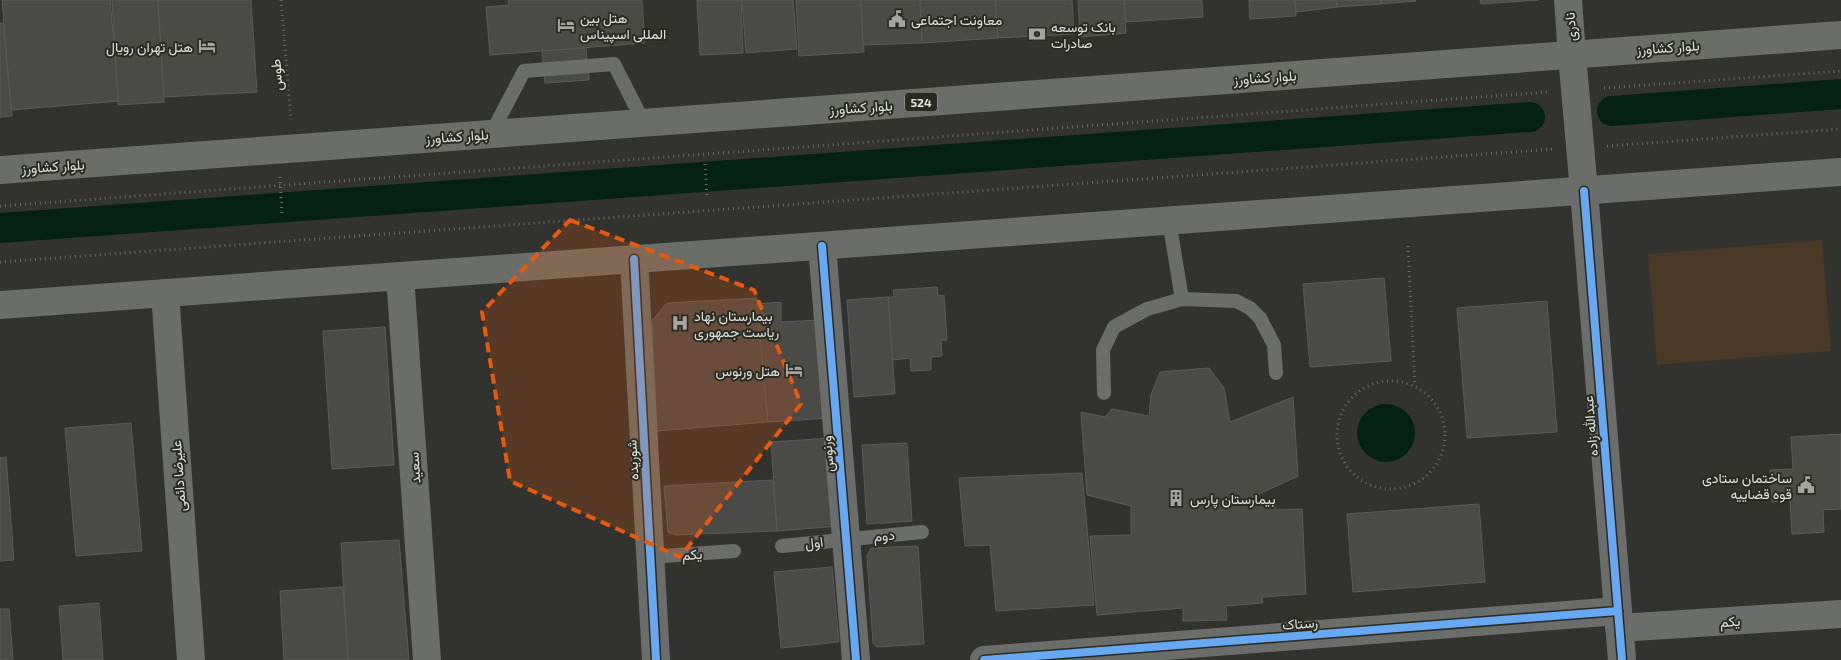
<svg xmlns="http://www.w3.org/2000/svg" width="1841" height="660" viewBox="0 0 1841 660" font-family="'Exo 2',Vazirmatn,sans-serif">
<style>
.green{fill:#4b3926}
.water{fill:#042115}
.lines{fill:none;stroke-linecap:round;stroke-linejoin:round}
.canal{stroke:#042115;stroke-width:30}
.building{fill:#4a4a46;stroke:#5b5a56}
.path{stroke:#6b6d69;stroke-width:3;stroke-dasharray:1 4;stroke-linecap:butt}
.service{stroke:#6a6d69;stroke-width:14}
.minor{stroke:#6a6d69;stroke-width:28}
.tertiary{stroke:#6a6d69;stroke-width:28}
.primary{stroke:#6a6d68;stroke-width:28}
.cycleway-casing{stroke:#292b23;stroke-width:11}
.cycleway{stroke:#66a8f1;stroke-width:8}
.marked{fill:#e8590c;fill-opacity:0.2;stroke:#e8590c;stroke-width:4;stroke-dasharray:10 6;stroke-linejoin:round}
.labels{text-anchor:middle;dominant-baseline:central;stroke-width:4;stroke-linejoin:round;paint-order:stroke}
.shield{fill:#292b23;stroke:#aaaba5;stroke-width:1}
.shield-label{font-size:12px;font-weight:bold;fill:#e1e2dd}
.poi-label{font-size:14px;fill:#e1e2dd;stroke:#292b23;text-anchor:start}
.street-label{font-size:14px;fill:#e1e2dd;stroke:#292b23}
</style>
<rect width="100%" height="100%" fill="#32332e"/>
<path class="green" d="M1822,240L1831,351L1657,365L1648,254Z"/>
<circle class="water" cx="1386" cy="433" r="29"/>
<g class="lines">
<g class="canal">
<path d="M1612,111L1841,94"/>
<path d="M0,228L1530,117"/>
</g>
</g>
<g class="building">
<path d="M2,0H110L119,101L11,110Z"/>
<path d="M112,0H158L164,102L118,105Z"/>
<path d="M158,0H251L257,92L164,97Z"/>
<path d="M508,0H642L645,43L490,55L486,7L509,5Z"/>
<path d="M697,0H741L743,53L700,55Z"/>
<path d="M742,0H793L797,49L746,53Z"/>
<path d="M796,0H861L864,52L799,56Z"/>
<path d="M861,0H920L922,43L863,45Z"/>
<path d="M920,0H995L998,38L922,43Z"/>
<path d="M995,0H1072L1074,34L998,38Z"/>
<path d="M1078,0H1124L1126,33L1080,37Z"/>
<path d="M1124,0H1202L1203,17L1126,22Z"/>
<path d="M1249,0H1295L1296,16L1250,19Z"/>
<path d="M1295,0H1336L1337,7L1296,12Z"/>
<path d="M1336,0H1381V4L1337,7Z"/>
<path d="M1381,0H1415L1416,1L1381,4Z"/>
<path d="M1480,0H1539L1481,4Z"/>
<path d="M0,23H3L12,116L0,117Z"/>
<path d="M586,48L589,80L545,83L542,51Z"/>
<path d="M1384,278L1391,361L1310,367L1303,284Z"/>
<path d="M937,287L938,296L944,295L947,340H941L942,356L931,357V370L911,371L910,358L892,360L888,297H894L893,290Z"/>
<path d="M888,297L895,394L854,397L847,300Z"/>
<path d="M757,298L768,422L657,431L652,321L667,303Z"/>
<path d="M1547,301L1557,432L1467,438L1457,308Z"/>
<path d="M781,302V322L821,320L830,418L768,422L757,304Z"/>
<path d="M385,327L394,465L332,469L323,331Z"/>
<path d="M1209,368L1224,388L1230,422L1293,397L1298,476L1242,502H1275L1276,510L1302,509L1306,594L1262,597L1263,603L1226,606L1227,620L1183,621V608L1097,615L1090,536L1131,535V506L1087,495L1081,412L1105,417L1112,409L1149,416L1151,395L1160,372Z"/>
<path d="M131,423L142,551L76,556L65,428Z"/>
<path d="M1841,434V509L1823,510L1824,532L1792,534L1790,500L1772,502L1770,470L1793,469L1791,437Z"/>
<path d="M831,438L839,526L777,531L771,442Z"/>
<path d="M907,443L912,521L867,524L862,445Z"/>
<path d="M6,457L14,560L0,561V458Z"/>
<path d="M1082,473L1094,605L996,611L990,545L965,546L959,478Z"/>
<path d="M773,480L777,531L675,535L668,532L664,486Z"/>
<path d="M1479,504L1485,582L1353,592L1347,514Z"/>
<path d="M399,540L409,660H348L341,543Z"/>
<path d="M918,546L924,644L877,647L873,643L867,556L871,548Z"/>
<path d="M832,567L839,642L781,648L774,572Z"/>
<path d="M343,587L348,660H284L280,591Z"/>
<path d="M99,603L103,660H63L59,606Z"/>
<path d="M0,609H9L13,660H0Z"/>
</g>
<g class="lines">
<g class="path">
<path d="M281,0L291,120"/>
<path d="M1604,88L1841,71"/>
<path d="M1607,146L1841,129"/>
<path d="M705,164L707,195"/>
<path d="M280,177L282,216"/>
<path d="M0,206L1548,92"/>
<path d="M1408,246L1415,386"/>
<path d="M0,262L1554,149"/>
<circle cx="1391" cy="435" r="54"/>
</g>
<g class="service">
<path d="M491,134L524,71L614,64L644,123"/>
<path d="M1169,220L1182,299"/>
<path d="M1104,393L1103,350L1114,327L1147,309L1182,299L1236,301L1250,308L1260,318L1274,345L1276,373"/>
<path d="M782,546L922,532"/>
<path d="M650,557L734,551"/>
</g>
<g class="minor">
<path d="M1584,191L1622,660"/>
<path d="M822,246L856,660"/>
<path d="M634,259L656,660"/>
<path d="M400,276L427,660"/>
<path d="M1619,628L1841,614"/>
<path d="M984,660L1618,611"/>
</g>
<g class="tertiary">
<path d="M1568,0L1572,55"/>
<path d="M165,293L191,660"/>
</g>
<g class="primary">
<path d="M1572,55L1584,191"/>
<path d="M0,170L1841,35"/>
<path d="M0,305L1841,172"/>
</g>
<g class="cycleway-casing">
<g id="cycleway">
<path d="M1584,191L1622,660"/>
<path d="M822,246L856,660"/>
<path d="M634,259L656,660"/>
<path d="M984,660L1618,611"/>
</g>
</g>
<use href="#cycleway" class="cycleway"/>
</g>
<path class="marked" d="M570,220L754,290L801,404L680,557L510,481L482,312Z"/>
<defs>
<g id="civic-bare" transform="scale(1.35)"><path d="M-.6-6.5H3V-4.5H.6V-3L4-1V1h2V6H-6V1h2V-1L-.6-3ZM-1.2 2.5V6h2.4V2.5Z" fill="#a4a5a0" stroke="#292b23" stroke-width="2.5" paint-order="stroke"/></g>
<g id="hotel-bare" transform="scale(1.35)"><path d="M-6-4.5h1.5V1H6V5H4.5V3h-9V5H-6ZM-4 0a1.8 1.8 0 1 1 3.6 0ZM.5 0V-2.5h3Q6-2.5 6 0Z" fill="#a4a5a0" stroke="#292b23" stroke-width="2.5" paint-order="stroke"/></g>
<g id="bank-bare" transform="scale(1.35)"><path d="M-6-4H6V4H-6ZM0-2.3a2.3 2.3 0 1 0 0 4.6a2.3 2.3 0 1 0 0-4.6Z" fill="#a4a5a0" stroke="#292b23" stroke-width="2.5" paint-order="stroke"/></g>
<g id="hospital-bare" transform="scale(1.35)"><path d="M-5-5h3v3.5h4V-5h3V5h-3V1.5h-4V5h-3Z" fill="#a4a5a0" stroke="#292b23" stroke-width="2.5" paint-order="stroke"/></g>
<g id="building-bare" transform="scale(1.35)"><path d="M-4-6H4V6H1V3H-1V6H-4ZM-2.5-4.3h1.7v1.8h-1.7ZM.8-4.3h1.7v1.8H.8ZM-2.5-1h1.7V.8h-1.7ZM.8-1h1.7V.8H.8Z" fill="#a4a5a0" stroke="#292b23" stroke-width="2.5" paint-order="stroke"/></g>
</defs>
<g fill-rule="evenodd">
<use href="#civic-bare" x="897" y="19"/>
<use href="#hotel-bare" x="566" y="25"/>
<use href="#bank-bare" x="1037" y="34"/>
<use href="#hotel-bare" x="207" y="46"/>
<use href="#hospital-bare" x="680" y="323"/>
<use href="#hotel-bare" x="794" y="370"/>
<use href="#civic-bare" x="1806" y="485"/>
<use href="#building-bare" x="1176" y="498"/>
</g>
<g class="labels">
<rect class="shield" x="905" y="92.5" width="32" height="19" rx="4"/>
<g class="shield-label">
<text x="921" y="102">524</text>
</g>
<g class="poi-label">
<text x="580" y="17">هتل بین<tspan x="580" dy="16">المللی اسپیناس</tspan></text>
<text x="911" y="19">معاونت اجتماعی</text>
<text x="1051" y="26">بانک توسعه<tspan x="1051" dy="16">صادرات</tspan></text>
<text x="193" y="46" text-anchor="end">هتل تهران رویال</text>
<text x="694" y="315">بیمارستان نهاد<tspan x="694" dy="16">ریاست جمهوری</tspan></text>
<text x="780" y="370" text-anchor="end">هتل ورنوس</text>
<text x="1792" y="477" text-anchor="end">ساختمان ستادی<tspan x="1792" dy="16">قوه قضاییه</tspan></text>
<text x="1190" y="498">بیمارستان پارس</text>
</g>
<g class="street-label">
<text transform="translate(1570 27) rotate(-94)">نادری</text>
<text transform="translate(1668 47) rotate(-4)">بلوار کشاورز</text>
<text transform="translate(276 75) rotate(-95)">طوس</text>
<text transform="translate(1265 77) rotate(-4)">بلوار کشاورز</text>
<text transform="translate(861 107) rotate(-4)">بلوار کشاورز</text>
<text transform="translate(457 136) rotate(-4)">بلوار کشاورز</text>
<text transform="translate(53 166) rotate(-4)">بلوار کشاورز</text>
<text transform="translate(1590 426) rotate(-95)">عبدالله زاده</text>
<text transform="translate(827 454) rotate(-95)">ورنوس</text>
<text transform="translate(632 460) rotate(-93)">شوریده</text>
<text transform="translate(414 468) rotate(-94)">سعید</text>
<text transform="translate(178 476) rotate(-94)">علیرضا دائمی</text>
<text transform="translate(884 535) rotate(-5)">دوم</text>
<text transform="translate(814 542) rotate(-7)">اول</text>
<text transform="translate(692 554) rotate(-4)">یکم</text>
<text transform="translate(1730 621) rotate(-4)">یکم</text>
<text transform="translate(1300 623) rotate(-4)">رستاک</text>
</g>
</g>
</svg>
